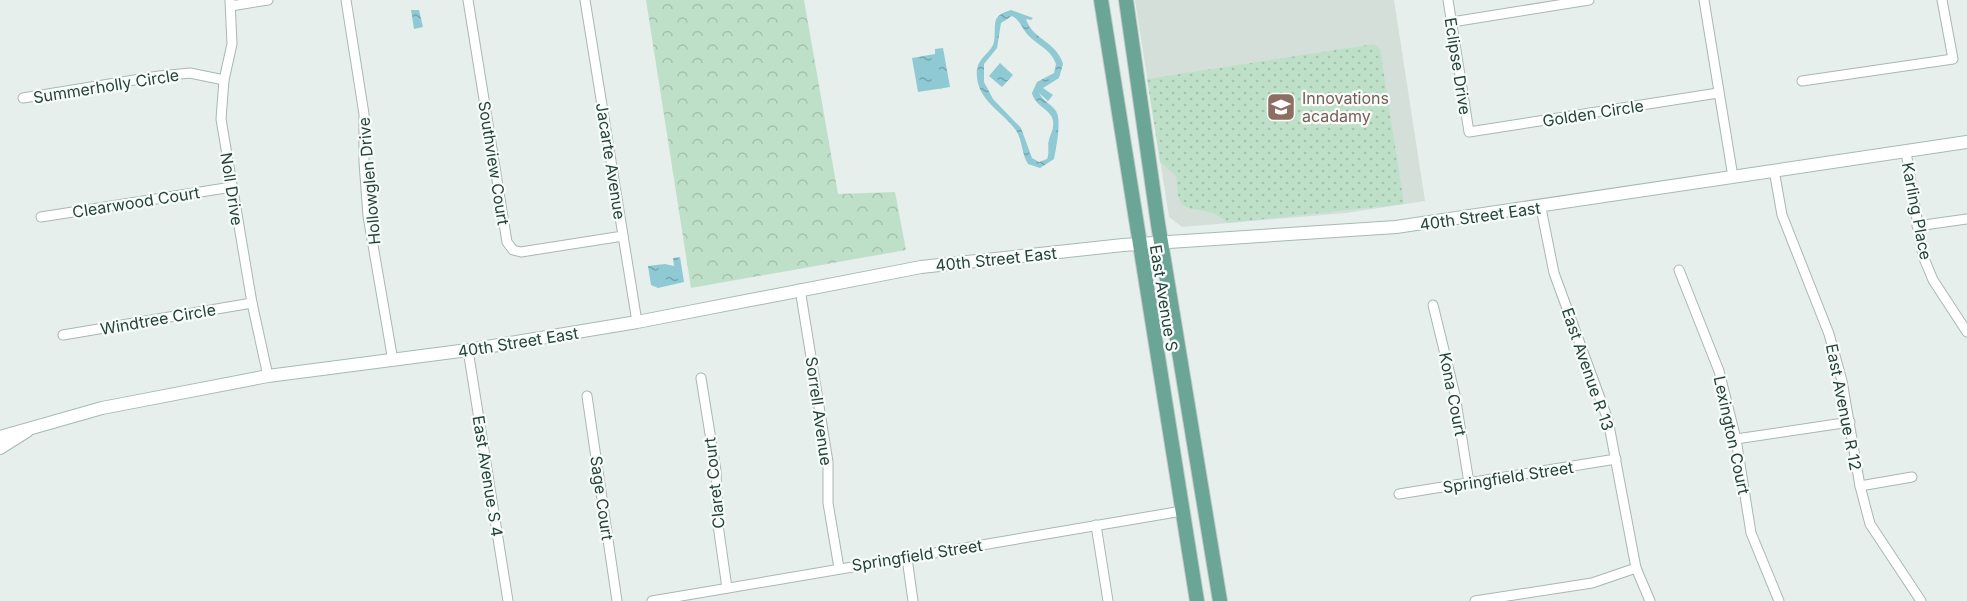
<svg xmlns="http://www.w3.org/2000/svg" width="1967" height="601" viewBox="0 0 1967 601" font-family="Inter,sans-serif">
<style>
.built{fill:#d4dfda}
.grass{fill:url(#grass-dots)}
.park{fill:url(#park-crowns)}
.water{fill:url(#water-ripples);fill-rule:evenodd}
.lines{fill:none;stroke-linecap:round;stroke-linejoin:round}
.street-casing{stroke:#a8b8b2;stroke-width:11}
.secondary-casing{stroke:#a4bbb3;stroke-width:14}
.primary-casing{stroke:#c2cac8;stroke-width:16}
.street{stroke:#fff;stroke-width:9}
.secondary{stroke:#fff;stroke-width:12}
.primary{stroke:#6aa596;stroke-width:14}
.labels{text-anchor:middle;dominant-baseline:central;stroke-width:4.5;stroke-linejoin:round;paint-order:stroke}
.street-label{font-size:16px;fill:#24423a;stroke:#f7fbf9}
.education-label{font-size:16px;fill:#785e54;stroke:#f7fbf9;text-anchor:start}
</style>
<defs>
<pattern id="grass-dots" width="8" height="8" patternUnits="userSpaceOnUse" patternTransform="scale(1.5)"><rect width="8" height="8" fill="#bfe0c8"/><path d="M2 2h.1M6 6h.1" fill="none" stroke="#a4c1ad" stroke-width="1.8" stroke-linecap="round"/></pattern>
<pattern id="park-crowns" width="20" height="18" patternUnits="userSpaceOnUse" patternTransform="scale(1.5)"><rect width="20" height="18" fill="#bfe0c8"/><path d="M2 6a3 3 0 1 1 6 0M12 15a3 3 0 1 1 6 0" fill="none" stroke="#a4c1ad"/></pattern>
<pattern id="water-ripples" width="26" height="14" patternUnits="userSpaceOnUse" patternTransform="scale(1.5)"><rect width="26" height="14" fill="#8ec9d4"/><path d="M2 4q2-2 4 0t4 0M15 11q2-2 4 0t4 0" fill="none" stroke="#74a5ad"/></pattern>
</defs>
<rect width="100%" height="100%" fill="#e6efeb"/>
<path class="built" d="M1135,0H1394L1425,201L1346,213L1182,227L1169,217Z"/>
<path class="grass" d="M1374,44L1380,49L1404,204L1227,223C1209,203 1188,216 1180,201C1176,193 1178,185 1176,176L1160,162L1147,79Z"/>
<path class="park" d="M646,0H804L838,194L895,192L906,250L691,288Z"/>
<g class="water">
<path d="M411,10H419L423,27L414,29Z"/>
<path d="M1011,10L1033,18L1031,20L1026,19C1032,39 1057,42 1063,64L1059,78L1043,88L1053,95L1048,101L1039,93C1043,101 1051,104 1056,111C1062,120 1056,148 1054,159L1040,168L1028,164C1021,153 1023,140 1015,129C1001,110 974,99 977,69C979,57 992,52 994,42C997,25 989,16 1011,10ZM1012,16C1021,21 1022,29 1028,35C1038,46 1051,49 1056,64L1054,73L1037,82L1032,93C1035,108 1056,110 1053,126C1053,131 1050,135 1049,140C1047,147 1050,152 1047,159L1039,162L1032,158L1021,128L993,99L984,82V64L997,48L1001,23Z"/>
<path d="M943,48L950,87L918,92L912,58L935,54V49Z"/>
<path d="M1000,63L1013,75L1002,87L989,76Z"/>
<path d="M680,257L684,282L658,288L651,285L648,266L665,264L674,266L673,258Z"/>
</g>
<g class="lines">
<g class="street-casing">
<g id="street">
<path d="M230,0L232,44L224,80L221,119L252,303L268,376"/>
<path d="M346,0L364,114V162L368,216L393,361"/>
<path d="M468,0L507,242L513,250L521,252L623,236"/>
<path d="M585,0L637,322"/>
<path d="M1448,0L1469,132L1718,93"/>
<path d="M1704,0L1733,177"/>
<path d="M231,6L268,0"/>
<path d="M1452,22L1589,0"/>
<path d="M1802,81L1953,59L1942,0"/>
<path d="M23,98L159,76L190,73L224,80"/>
<path d="M1906,152L1923,256L1933,280L1967,332"/>
<path d="M1774,170L1782,215L1829,334L1842,381L1860,486L1870,524L1921,601"/>
<path d="M1541,208L1554,273L1608,420L1636,568L1650,601"/>
<path d="M41,217L232,187"/>
<path d="M1917,226L1967,219"/>
<path d="M1679,270L1719,371L1736,439L1751,533L1779,601"/>
<path d="M800,289L828,462V503L839,568"/>
<path d="M1433,305L1455,395L1469,483"/>
<path d="M63,335L252,303"/>
<path d="M468,350L508,601"/>
<path d="M701,378L716,471L718,525L727,588"/>
<path d="M587,396L617,601"/>
<path d="M1736,439L1850,422"/>
<path d="M1860,486L1912,477"/>
<path d="M1399,494L1616,459"/>
<path d="M1096,525L1108,601"/>
<path d="M907,558L913,601"/>
<path d="M652,601L1182,511"/>
<path d="M1475,601L1592,583L1636,568"/>
</g>
</g>
<g class="secondary-casing">
<g id="secondary">
<path d="M0,437L102,408L268,376L468,350L637,322L921,267L1123,245L1396,227L1967,142"/>
<path d="M0,448L27,431"/>
</g>
</g>
<g class="primary-casing">
<g id="primary">
<path d="M1101,0L1197,601"/>
<path d="M1126,0L1158,224L1220,601"/>
</g>
</g>
<use href="#street" class="street"/>
<use href="#secondary" class="secondary"/>
<use href="#primary" class="primary"/>
</g>
<defs>
<g id="school-square" transform="scale(1.5)"><rect x="-9" y="-9" width="18" height="18" rx="4" fill="#8d6e63" stroke="#f7fbf9"/><path d="M0-5L7-2L0 1L-7-2ZM-4 1L0 2.5L4 1V4Q0 6-4 4Z" fill="#fff"/></g>
</defs>
<g fill-rule="evenodd">
<use href="#school-square" x="1281" y="107"/>
</g>
<g class="labels">
<g class="street-label">
<text transform="translate(1458 66) rotate(81)">Eclipse Drive</text>
<text transform="translate(106 86) rotate(-9)">Summerholly Circle</text>
<text transform="translate(1593 113) rotate(-9)">Golden Circle</text>
<text transform="translate(611 161) rotate(81)">Jacarte Avenue</text>
<text transform="translate(494 163) rotate(81)">Southview Court</text>
<text transform="translate(369 181) rotate(-95)">Hollowglen Drive</text>
<text transform="translate(232 189) rotate(81)">Noll Drive</text>
<text transform="translate(136 202) rotate(-9)">Clearwood Court</text>
<text transform="translate(1917 211) rotate(79)">Karling Place</text>
<text transform="translate(1480 216) rotate(-8)">40th Street East</text>
<text transform="translate(996 259) rotate(-6)">40th Street East</text>
<text transform="translate(1164 298) rotate(81)">East Avenue S</text>
<text transform="translate(158 319) rotate(-10)">Windtree Circle</text>
<text transform="translate(518 342) rotate(-9)">40th Street East</text>
<text transform="translate(1588 369) rotate(71)">East Avenue R 13</text>
<text transform="translate(1453 394) rotate(79)">Kona Court</text>
<text transform="translate(1844 407) rotate(79)">East Avenue R 12</text>
<text transform="translate(819 411) rotate(82)">Sorrell Avenue</text>
<text transform="translate(1732 435) rotate(78)">Lexington Court</text>
<text transform="translate(488 476) rotate(81)">East Avenue S 4</text>
<text transform="translate(1508 477) rotate(-9)">Springfield Street</text>
<text transform="translate(714 483) rotate(-96)">Claret Court</text>
<text transform="translate(602 498) rotate(82)">Sage Court</text>
<text transform="translate(917 555) rotate(-9)">Springfield Street</text>
</g>
<g class="education-label">
<text x="1302" y="98">Innovations<tspan x="1302" dy="18">acadamy</tspan></text>
</g>
</g>
</svg>
